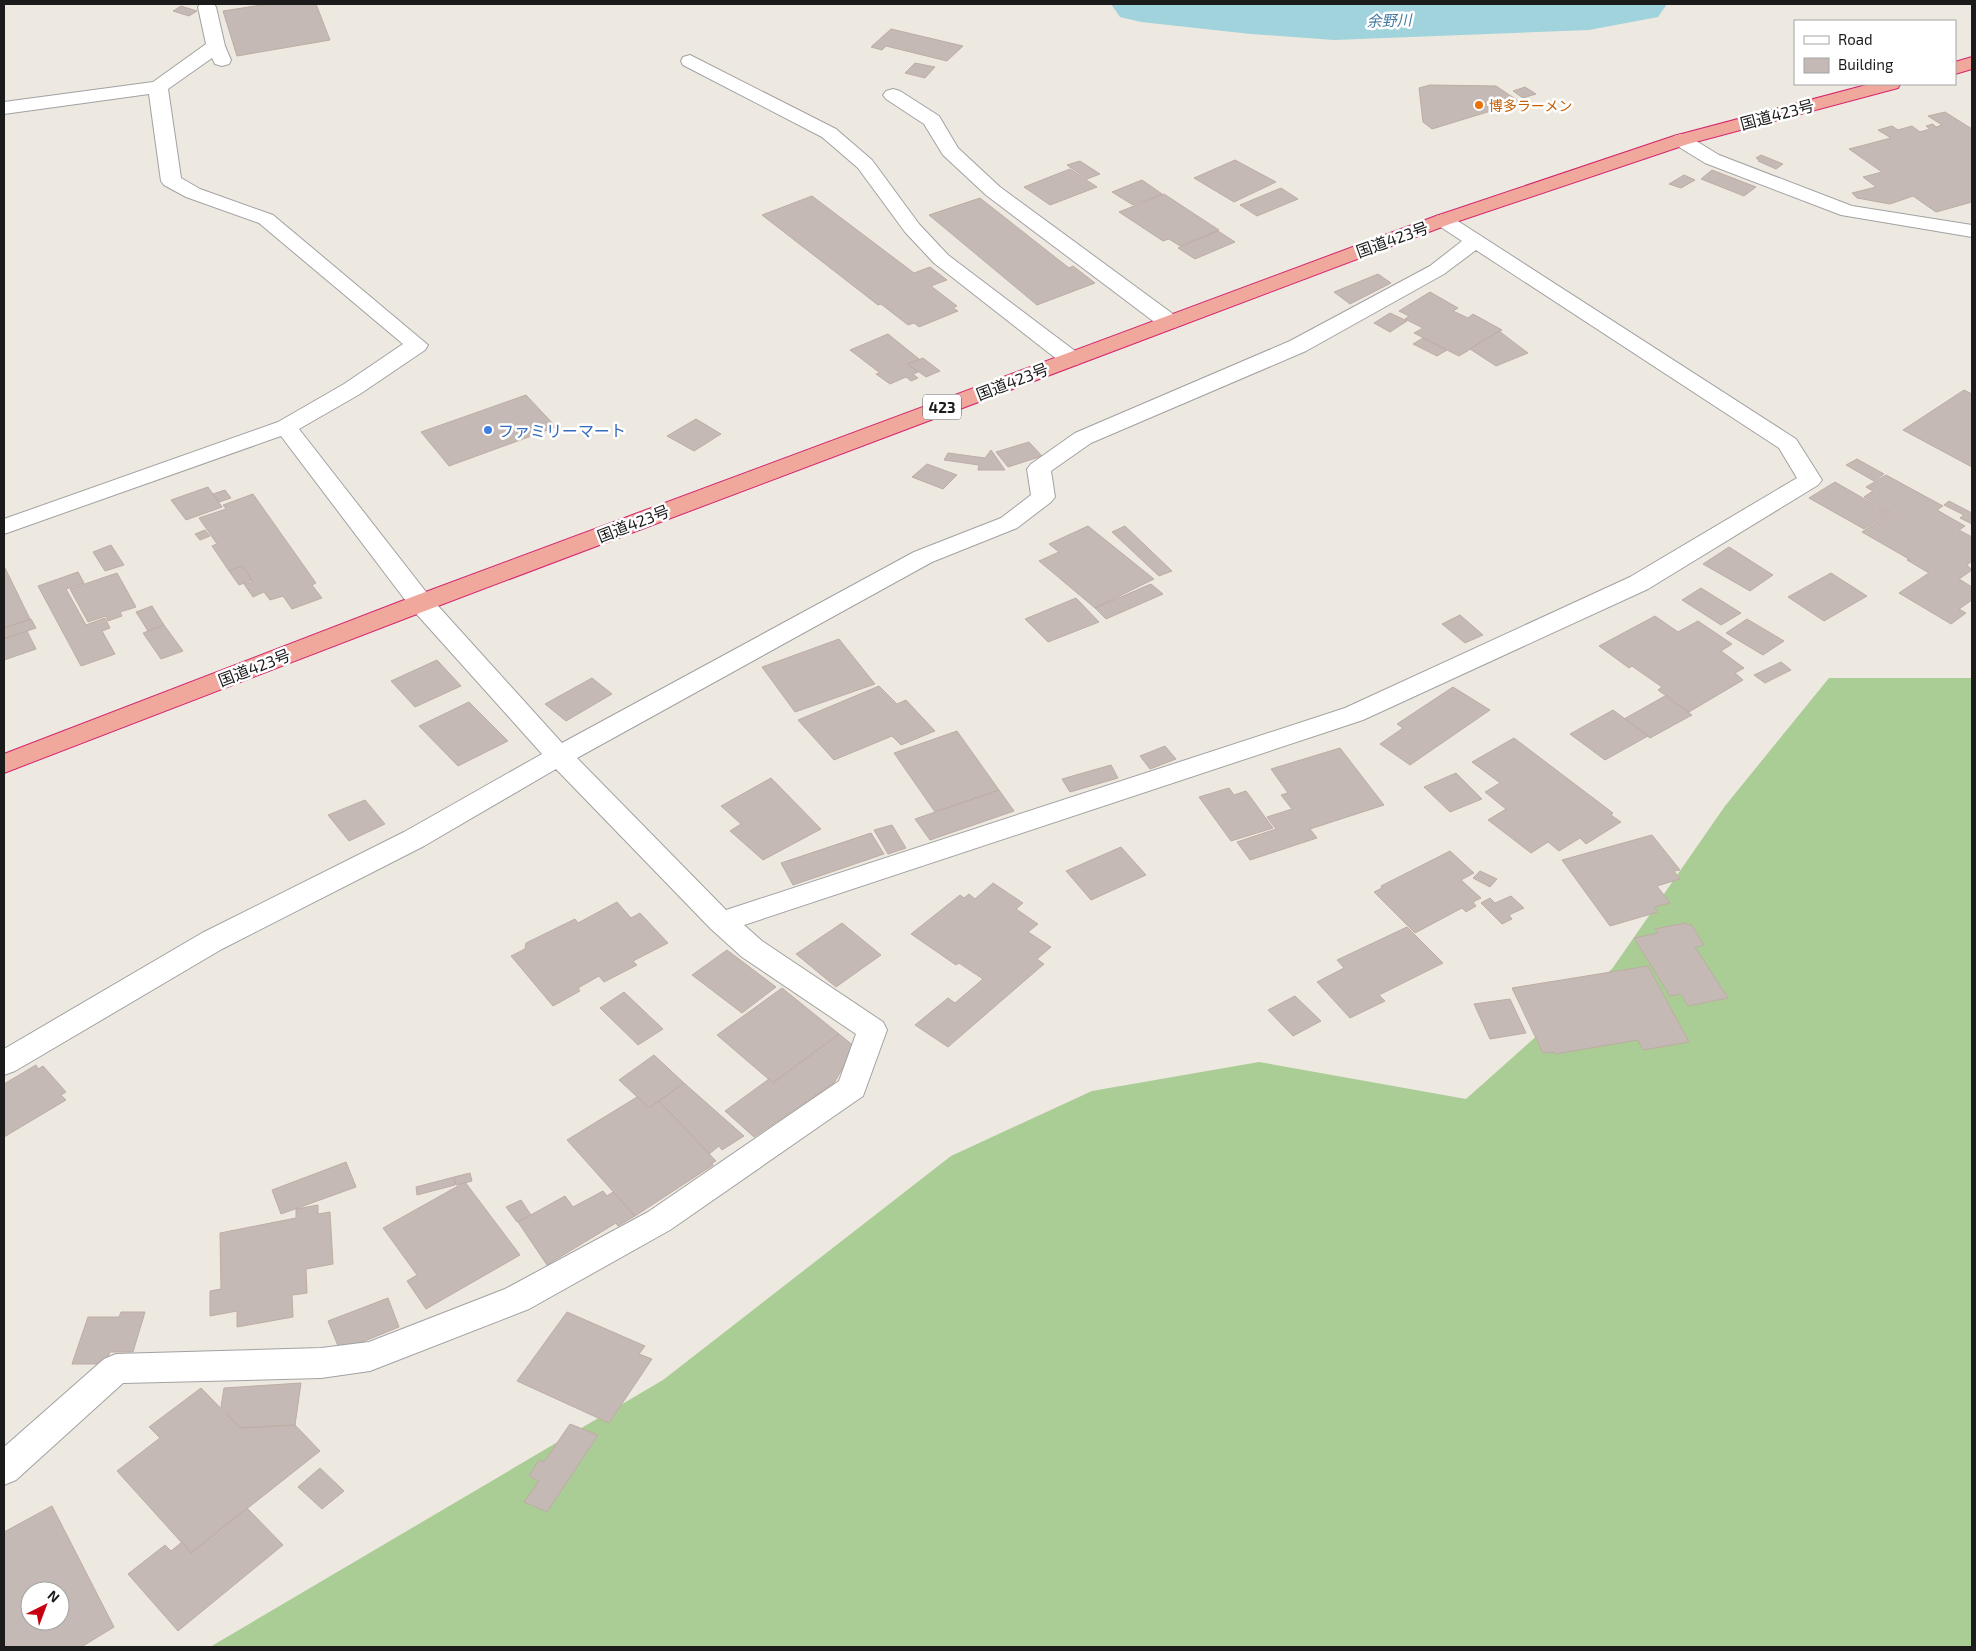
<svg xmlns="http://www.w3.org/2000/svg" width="1976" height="1651" viewBox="0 0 1976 1651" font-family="'Exo 2','Noto Sans JP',sans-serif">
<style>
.forest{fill:#aacc95}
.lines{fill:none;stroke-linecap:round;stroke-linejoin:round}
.river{fill:#a0d3db;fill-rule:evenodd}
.building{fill:#c4b9b4;stroke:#beada3;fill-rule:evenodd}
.service-casing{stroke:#a2a2a2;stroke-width:2}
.minor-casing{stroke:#a2a2a2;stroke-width:2}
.trunk-casing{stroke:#d5236f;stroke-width:2}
.service{fill:#fff;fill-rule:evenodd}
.minor{fill:#fff;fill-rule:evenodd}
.trunk{fill:#f0a79c;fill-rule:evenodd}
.food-dot{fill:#e8710a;stroke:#fff;stroke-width:2}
.shop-dot{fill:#3f7fe0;stroke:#fff;stroke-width:2}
.labels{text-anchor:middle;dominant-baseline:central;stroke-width:5;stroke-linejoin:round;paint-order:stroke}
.far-food-label{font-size:14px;fill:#c56008;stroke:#fff;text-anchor:start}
.far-water-label{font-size:15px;font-style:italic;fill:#457ba2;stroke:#fff}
.shield{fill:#fff;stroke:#5f5f5f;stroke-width:1}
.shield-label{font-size:15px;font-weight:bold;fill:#1b1b1b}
.street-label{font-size:16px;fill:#1b1b1b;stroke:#fff}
.shop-label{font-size:16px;fill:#366cbe;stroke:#fff;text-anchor:start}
</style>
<rect width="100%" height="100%" fill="#ede8e0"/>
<path class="forest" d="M1829,678H1972V1647H210L663,1380L951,1156L1092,1091L1259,1062L1466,1099L1612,969L1725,806Z"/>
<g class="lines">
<path class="river" d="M1111,4H1667L1658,17L1589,30L1334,40L1251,34L1141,22L1120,17Z"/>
</g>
<g class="building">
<path d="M268,4H316L330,40L237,56L223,11Z"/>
<path d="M181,6L197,11L189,16L173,11Z"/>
<path d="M891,29L963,46L947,61L886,46L882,50L871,47Z"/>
<path d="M915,63L935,67L925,78L905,73Z"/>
<path d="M1430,85L1496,86L1520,102L1432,129L1423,122L1419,88Z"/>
<path d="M1525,87L1536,94L1523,98L1513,91Z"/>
<path d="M1945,112L1972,129V202L1936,212L1913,196L1890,204L1857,198L1852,193L1876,187L1863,177L1882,172L1849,149L1891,138L1878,130L1892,126L1898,130L1912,126L1920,132L1930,129L1926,126L1933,124L1936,127L1942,125L1928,116Z"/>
<path d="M1761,155L1783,164L1776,169L1758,161L1759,160L1756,158Z"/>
<path d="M1235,160L1276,182L1234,202L1194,178Z"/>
<path d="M1080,161L1100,174L1087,179L1067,165Z"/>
<path d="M1070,169L1097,187L1050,205L1024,187Z"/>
<path d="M1712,170L1756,187L1744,196L1701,179Z"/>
<path d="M1684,175L1695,180L1681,188L1669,184Z"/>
<path d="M1142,180L1162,194L1133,205L1112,192Z"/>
<path d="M1281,188L1298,199L1257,216L1240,205Z"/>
<path d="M1164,194L1219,230L1180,246L1169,239L1163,241L1119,212Z"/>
<path d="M812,196L914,273L930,267L947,280L931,286L957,306L953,308L958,311L919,327L914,323L908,325L881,304L878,305L762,215Z"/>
<path d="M980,198L1069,268L1073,266L1095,283L1037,305L929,215Z"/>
<path d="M1218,231L1235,242L1195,259L1178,248Z"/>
<path d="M1378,274L1391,283L1350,304L1334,292Z"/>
<path d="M1430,292L1458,308L1453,311L1468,318L1473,314L1502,330L1459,356L1447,350L1414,333L1423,328L1405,319L1409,316L1399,311Z"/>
<path d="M1390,313L1407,321L1390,332L1374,323Z"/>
<path d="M1499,331L1528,353L1496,366L1470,349Z"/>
<path d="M888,334L919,359L907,364L918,372L913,374L918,378L911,381L906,377L890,384L876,374L880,373L850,350Z"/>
<path d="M1423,338L1447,350L1437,356L1413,344Z"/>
<path d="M923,358L940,371L926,377L908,364Z"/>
<path d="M1964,390L1972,394V467L1903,430Z"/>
<path d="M526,395L556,427L449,466L421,432Z"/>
<path d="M696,419L721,434L694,451L667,436Z"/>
<path d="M1029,442L1042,456L1008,467L996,452Z"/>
<path d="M991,450L1005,470H978L979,465L944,460L948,453L985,458Z"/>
<path d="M1857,459L1884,474L1874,481L1846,465Z"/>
<path d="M927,464L957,475L943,489L912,477Z"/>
<path d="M1886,475L1943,506L1937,510L1965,526L1959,530L1972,537V561L1967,565L1972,570L1959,579L1972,587V600L1959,609L1966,613L1951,624L1899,593L1929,573L1907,560L1909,559L1862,532L1891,513L1864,497L1873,491L1866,487Z"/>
<path d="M1835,482L1889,513L1864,529L1809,498Z"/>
<path d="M208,487L222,507L186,520L171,500Z"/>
<path d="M225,490L231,498L219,502L213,494Z"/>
<path d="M253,494L316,583L312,585L322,598L292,609L283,596L270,600L264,592L253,597L244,584L252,582L242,566L229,571L212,546L217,544L199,518L226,509L223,505Z"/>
<path d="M1949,501L1972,513V524L1960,518L1964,515L1944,505Z"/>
<path d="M1088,526L1154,579L1095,608L1039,561L1059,552L1049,544Z"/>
<path d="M1125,526L1172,571L1159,576L1112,532Z"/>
<path d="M205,530L210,536L200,540L195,534Z"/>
<path d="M111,545L124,565L105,571L93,552Z"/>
<path d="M1729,547L1773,575L1750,591L1703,564Z"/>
<path d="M242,566L252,580L239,585L229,571Z"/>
<path d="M5,568L30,619L4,628V569Z"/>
<path d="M78,572L84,583L66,589L86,625L105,618L110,628L102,631L115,654L81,666L38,586Z"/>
<path d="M117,573L136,607L120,612L122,616L108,621L106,616L88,622L70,589Z"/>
<path d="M1831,573L1867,596L1824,621L1788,597Z"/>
<path d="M1151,584L1163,594L1106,619L1095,608Z"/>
<path d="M1701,588L1741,613L1721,625L1682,600Z"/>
<path d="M1076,598L1099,622L1048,642L1025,619Z"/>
<path d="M152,606L164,625L148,631L136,612Z"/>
<path d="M1460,615L1483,635L1465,643L1442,624Z"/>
<path d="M1655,616L1678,632L1698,621L1732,644L1721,651L1744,668L1735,673L1743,680L1689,712L1658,690L1662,687L1632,666L1629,668L1599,646Z"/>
<path d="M31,619L36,628L4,639V628Z"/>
<path d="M1747,619L1784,641L1763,655L1726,633Z"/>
<path d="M164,625L183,651L161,659L143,633Z"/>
<path d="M27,631L36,649L4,660V639Z"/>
<path d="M839,639L875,684L795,712L762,667Z"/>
<path d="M437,660L461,686L415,707L391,681Z"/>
<path d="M1781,662L1791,670L1765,683L1754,675Z"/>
<path d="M592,678L612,694L566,721L545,704Z"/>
<path d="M879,686L897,704L906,700L935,731L901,745L892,736L834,760L798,720Z"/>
<path d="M1453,687L1490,710L1410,765L1380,744L1403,728L1397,724Z"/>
<path d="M1665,696L1692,715L1650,738L1624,719Z"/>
<path d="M469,702L508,741L458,766L419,726Z"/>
<path d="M1613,710L1648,736L1605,760L1570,734Z"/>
<path d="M957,731L999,790L935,812L894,753Z"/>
<path d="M1514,738L1613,813L1611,815L1621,822L1586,844L1580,838L1559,851L1548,842L1531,853L1488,820L1506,809L1485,792L1500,783L1472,762Z"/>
<path d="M1165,746L1176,759L1150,769L1140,756Z"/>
<path d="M1340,748L1384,805L1310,829L1317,838L1250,860L1237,842L1276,829L1267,817L1292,809L1281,795L1288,793L1271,769Z"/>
<path d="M1111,765L1118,778L1070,792L1062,779Z"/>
<path d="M1456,773L1482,799L1450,812L1424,787Z"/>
<path d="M771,778L821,829L763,860L730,831L741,824L721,806Z"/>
<path d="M1229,788L1234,795L1246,791L1273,828L1231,841L1199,797Z"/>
<path d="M999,790L1014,811L930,840L915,819Z"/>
<path d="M365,800L385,824L349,841L328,815Z"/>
<path d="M892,825L906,848L888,854L874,830Z"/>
<path d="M871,833L884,854L793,885L781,863Z"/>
<path d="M1652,835L1680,870L1674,871L1680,879L1657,886L1670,903L1654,907L1658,912L1610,926L1562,860Z"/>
<path d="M1121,847L1146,875L1091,900L1066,871Z"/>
<path d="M1450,851L1474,873L1461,880L1481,898L1473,902L1476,906L1466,912L1462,908L1415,933L1374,892L1382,888L1381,886Z"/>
<path d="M1480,871L1497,879L1490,887L1473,878Z"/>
<path d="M993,883L1023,903L1016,909L1038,924L1028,932L1051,947L1037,959L1044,964L948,1047L915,1025L948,998L955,1003L983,979L959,963L956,965L911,934L960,895L964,898L969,894L975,899Z"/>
<path d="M1511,896L1524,908L1509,915L1512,919L1502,924L1481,903L1490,898L1495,903Z"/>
<path d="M617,902L631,918L640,913L668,943L633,961L637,965L604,982L599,976L578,988L580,991L553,1006L511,956L525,949L526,943L575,919L578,923Z"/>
<path d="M842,923L881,955L836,987L796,954Z"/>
<path d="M1685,923L1688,925L1691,924L1704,945L1695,947L1728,998L1688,1006L1681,994L1670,996L1634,938L1658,933L1655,929Z"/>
<path d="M1407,927L1443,963L1379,995L1385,1001L1350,1018L1317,982L1344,968L1337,960Z"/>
<path d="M727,950L776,987L742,1013L692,975Z"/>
<path d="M1648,966L1689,1042L1643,1050L1638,1040L1555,1054L1554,1052L1543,1053L1512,988Z"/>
<path d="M782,988L839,1034L773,1083L717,1035Z"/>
<path d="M624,992L663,1029L638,1045L600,1008Z"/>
<path d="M1295,996L1321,1021L1293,1036L1268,1010Z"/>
<path d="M1510,999L1526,1033L1490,1039L1474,1004Z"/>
<path d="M839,1034L855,1047L834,1083L754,1137L725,1111L769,1079L773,1083Z"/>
<path d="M654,1055L684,1083L649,1108L619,1080Z"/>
<path d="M36,1065L38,1069L43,1066L66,1092L61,1095L66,1100L4,1137V1084Z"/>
<path d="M684,1083L744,1136L722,1150L719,1146L709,1154L659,1101Z"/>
<path d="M637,1097L649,1108L659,1101L716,1161L712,1163L713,1165L635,1216L567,1140Z"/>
<path d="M346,1162L356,1187L281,1214L272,1190Z"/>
<path d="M470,1173L472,1181L456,1185L454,1177Z"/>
<path d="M454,1177L455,1185L417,1195L416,1187Z"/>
<path d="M465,1182L520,1255L426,1309L407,1281L417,1275L383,1228Z"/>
<path d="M603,1191L607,1196L613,1192L635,1216L618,1226L616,1223L547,1265L518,1222L565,1196L573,1207Z"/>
<path d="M521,1200L531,1215L517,1222L506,1207Z"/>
<path d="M318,1205V1214L330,1212L333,1264L306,1269L307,1293L292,1295L293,1317L237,1327V1311L210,1316V1291L221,1289L220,1233L296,1218V1209Z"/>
<path d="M388,1298L399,1327L340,1351L328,1321Z"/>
<path d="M121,1312H145L133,1352H110L105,1364H72L88,1317H119Z"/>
<path d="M567,1312L645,1346L639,1354L652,1359L609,1423L517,1381Z"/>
<path d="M301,1383L295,1425L240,1428L221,1407L224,1388Z"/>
<path d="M201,1388L240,1428L295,1425L320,1451L191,1553L117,1471L160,1438L149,1427Z"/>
<path d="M570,1424L598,1435L547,1512L524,1502L539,1481L529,1476L539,1460L544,1462Z"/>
<path d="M320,1468L344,1491L322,1509L298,1487Z"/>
<path d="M52,1506L114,1627L83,1646L84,1647H4V1532ZM30,1591H60V1621H30Z"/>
<path d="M247,1508L283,1545L178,1631L128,1574L165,1545L171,1551L182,1542L191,1553Z"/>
</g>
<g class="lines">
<g class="service-casing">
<g id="service">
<path d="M690,55L836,129L872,160L919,224L948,255L1079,354L1082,359L1079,364L1071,366L1063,364L934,263L905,232L858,168L822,137L683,65L681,61L683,57Z"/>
<path d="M893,89L900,91L939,116L958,148L1000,187L1177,317L1180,322L1177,327L1169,328L1161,327L986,195L943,155L924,124L886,99L883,95L886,91Z"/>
</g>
</g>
<g class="minor-casing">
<g id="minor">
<path d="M200,4H214L216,7L225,46L231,60L229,64L222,66L215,64L212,58L168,89L181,178L200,189L273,215L428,345L425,350L360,394L299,429L430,597L562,743L914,552L1001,518L1031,495L1027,469L1031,464L1075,433L1290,341L1430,266L1462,241L1436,224L1433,220L1436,216L1443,214L1450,216L1796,439L1822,480L1818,485L1648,589L1363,720L744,925L762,941L883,1022L887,1030L863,1096L670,1230L529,1309L370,1371L321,1378L123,1383L16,1480L4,1485V1447L104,1359L116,1354L321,1348L369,1342L505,1289L648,1212L839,1081L856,1034L742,957L711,929L556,769L424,846L222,949L15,1071L4,1075V1049L202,933L404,832L542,754L412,609L281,436L4,534V519L278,422L344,384L403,344L259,223L186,197L164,185L161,181L149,94L4,114V102L153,82L206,44L198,7ZM1476,250L1779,448L1797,478L1630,577L1345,708L726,910L577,758L932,562L1017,528L1051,502L1055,497L1051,471L1091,443L1306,351L1444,274Z"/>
<path d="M1681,134L1688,136L1719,155L1852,206L1972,225V237L1841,215L1705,163L1674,144L1671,140L1674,136Z"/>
</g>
</g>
<g class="trunk-casing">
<g id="trunk">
<path d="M1972,57V69L1955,74V62Z"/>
<path d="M1870,84H1900L1898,88L1688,144L1450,224L430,609L4,773V754L412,597L1436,216L1674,136Z"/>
</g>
</g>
<use href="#service" class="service"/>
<use href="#minor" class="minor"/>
<use href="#trunk" class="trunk"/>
</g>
<circle class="food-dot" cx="1479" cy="105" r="5"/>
<circle class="shop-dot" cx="488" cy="430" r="5"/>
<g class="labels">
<g class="far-food-label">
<text x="1489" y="105">博多ラーメン</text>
</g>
<g class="far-water-label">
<text transform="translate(1389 20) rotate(-2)">余野川</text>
</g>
<rect class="shield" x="923" y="394.5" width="38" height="25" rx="4"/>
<g class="shield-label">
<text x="942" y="407">423</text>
</g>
<g class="street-label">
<text transform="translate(1777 114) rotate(-15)">国道423号</text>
<text transform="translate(1392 239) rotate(-20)">国道423号</text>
<text transform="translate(1012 381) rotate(-21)">国道423号</text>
<text transform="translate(633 523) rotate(-21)">国道423号</text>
<text transform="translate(254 667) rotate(-21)">国道423号</text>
</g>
<g class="shop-label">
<text x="498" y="430">ファミリーマート</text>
</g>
</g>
<rect width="1976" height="1651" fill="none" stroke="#1b1b1b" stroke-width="10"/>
<rect x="1794" y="20" width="162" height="65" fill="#ffffff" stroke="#a4a4a4"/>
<rect x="1804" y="36" width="25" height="8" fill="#ffffff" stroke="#a4a4a4"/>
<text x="1838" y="45" font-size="15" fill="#1b1b1b">Road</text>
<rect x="1804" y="58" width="25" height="15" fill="#c4b9b4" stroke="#a4a4a4"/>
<text x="1838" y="70" font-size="15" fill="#1b1b1b">Building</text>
<g transform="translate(45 1606) rotate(42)"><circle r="24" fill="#ffffff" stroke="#a4a4a4"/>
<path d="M0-4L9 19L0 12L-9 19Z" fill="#c60011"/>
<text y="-8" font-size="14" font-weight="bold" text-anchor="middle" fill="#1b1b1b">N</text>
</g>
</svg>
